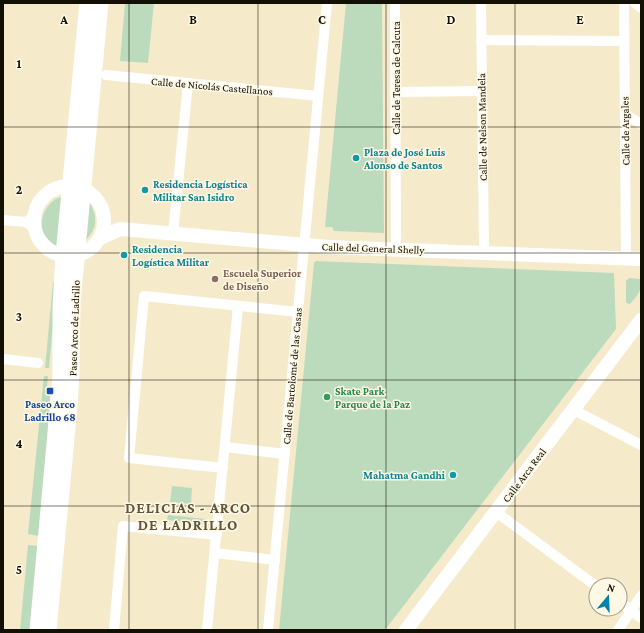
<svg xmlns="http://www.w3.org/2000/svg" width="644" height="633" viewBox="0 0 644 633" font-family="'Crimson Pro',serif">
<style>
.green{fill:#bcdbbc}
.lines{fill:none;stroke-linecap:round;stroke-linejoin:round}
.street{stroke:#fff;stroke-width:10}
.secondary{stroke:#fff;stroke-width:14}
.primary{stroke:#fff;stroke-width:15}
.grid{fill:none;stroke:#120f05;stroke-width:1;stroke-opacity:0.55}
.culture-dot{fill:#0f9aa8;stroke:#fef8e5;stroke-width:1.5}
.education-dot{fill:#8d6e63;stroke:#fef8e5;stroke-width:1.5}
.transit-dot{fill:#1a4fb4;stroke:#fef8e5;stroke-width:1.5}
.leisure-dot{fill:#2e9e5b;stroke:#fef8e5;stroke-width:1.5}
.labels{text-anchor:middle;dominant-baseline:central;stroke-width:3;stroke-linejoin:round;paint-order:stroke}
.street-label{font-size:11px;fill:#120f05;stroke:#fef8e5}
.culture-label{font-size:11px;font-weight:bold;fill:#0d838f;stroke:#fef8e5;text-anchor:start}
.education-label{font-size:11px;font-weight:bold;fill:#785e54;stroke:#fef8e5;text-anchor:start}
.leisure-label{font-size:11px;font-weight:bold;fill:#27864d;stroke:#fef8e5;text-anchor:start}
.transit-label{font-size:11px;font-weight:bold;fill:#164399;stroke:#fef8e5}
.district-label{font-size:15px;font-weight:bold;letter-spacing:1px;fill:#5f563b;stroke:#fef8e5}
.grid-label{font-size:13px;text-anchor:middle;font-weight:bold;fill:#120f05;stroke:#fef8e5;stroke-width:3;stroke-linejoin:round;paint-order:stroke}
</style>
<rect width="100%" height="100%" fill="#f5ebcb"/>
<g class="green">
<path d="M125,3H154L148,63L120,61Z"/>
<path d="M346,3H382L384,233L334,231L332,227H325Z"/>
<path d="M60,197H63L59,245L56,248C34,237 39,205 60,197Z"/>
<path d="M90,203C98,217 97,229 86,240L87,205Z"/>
<path d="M316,261L614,273L616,329L385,630H279L314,263Z"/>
<path d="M629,278L640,279C643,290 637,296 630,304L626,303V281Z"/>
<path d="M53,283H57L49,368H45Z"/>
<path d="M44,376H48L46,395L50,396L48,454L39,536L28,534Z"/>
<path d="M172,486L192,488L191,504L170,502Z"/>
<path d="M168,515L206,519L205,524L167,520Z"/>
<path d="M28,545L39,546L31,630H20Z"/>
</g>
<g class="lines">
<g class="street">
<path d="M395,3L396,248"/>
<path d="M481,3L484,252"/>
<path d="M624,3L626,258"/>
<path d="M635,3L641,8"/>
<path d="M481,40L624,41"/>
<path d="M106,75L318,96"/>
<path d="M396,92L481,91"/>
<path d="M625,114L641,124"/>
<path d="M3,220L26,222"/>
<path d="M26,222L35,229"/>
<path d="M26,222L34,216"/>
<path d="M173,234L188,83"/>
<path d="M3,359L38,363"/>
<path d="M574,410L641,445"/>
<path d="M225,447L285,454"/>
<path d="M223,468L129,458L144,296L298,312"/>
<path d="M496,512L596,586"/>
<path d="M215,553L275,560"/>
<path d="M620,602L641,618"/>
<path d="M114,630L123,526L217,535"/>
<path d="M207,630L238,306"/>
<path d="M268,630L327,3"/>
<path d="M618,630L641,596"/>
</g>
<g class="secondary">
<circle cx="69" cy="221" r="35"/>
<path d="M100,238L120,229L329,247L641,259"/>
<path d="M406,630L641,320"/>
</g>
<g class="primary">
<path d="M37,630L60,378V307L63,255L87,3"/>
<path d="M49,630L70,406L72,374L73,302L101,3"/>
</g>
</g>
<path class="grid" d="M129,3V630M258,3V630M386,3V630M515,3V630M3,127H641M3,253H641M3,380H641M3,506H641"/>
<g class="culture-dot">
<circle cx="356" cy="158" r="4"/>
<circle cx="145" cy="190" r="4"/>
<circle cx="124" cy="255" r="4"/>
<circle cx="453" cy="475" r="4"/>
</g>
<circle class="education-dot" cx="215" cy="279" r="4"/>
<rect class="transit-dot" x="46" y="387" width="8" height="8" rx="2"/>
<circle class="leisure-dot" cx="327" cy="397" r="4"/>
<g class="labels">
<g class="street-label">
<text transform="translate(396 78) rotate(-90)">Calle de Teresa de Calcuta</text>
<text transform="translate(212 86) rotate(5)">Calle de Nicolás Castellanos</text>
<text transform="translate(482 127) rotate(-91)">Calle de Nelson Mandela</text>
<text transform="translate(625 131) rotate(-91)">Calle de Argales</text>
<text transform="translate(373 248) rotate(2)">Calle del General Shelly</text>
<text transform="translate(74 328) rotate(-88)">Paseo Arco de Ladrillo</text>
<text transform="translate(292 376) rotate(-85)">Calle de Bartolomé de las Casas</text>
<text transform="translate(524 475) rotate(-53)">Calle Arca Real</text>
</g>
<g class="culture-label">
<text x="364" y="152">Plaza de José Luis<tspan x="364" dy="13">Alonso de Santos</tspan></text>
<text x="153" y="184">Residencia Logística<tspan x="153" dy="13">Militar San Isidro</tspan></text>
<text x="132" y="249">Residencia<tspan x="132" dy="13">Logística Militar</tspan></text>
<text x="445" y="475" text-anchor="end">Mahatma Gandhi</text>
</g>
<g class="education-label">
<text x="223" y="273">Escuela Superior<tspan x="223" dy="13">de Diseño</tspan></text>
</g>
<g class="leisure-label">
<text x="335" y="391">Skate Park<tspan x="335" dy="13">Parque de la Paz</tspan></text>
</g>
<g class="transit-label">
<text x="50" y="404">Paseo Arco<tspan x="50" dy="13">Ladrillo 68</tspan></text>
</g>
<g class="district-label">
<text x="188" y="508">DELICIAS - ARCO<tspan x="188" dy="17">DE LADRILLO</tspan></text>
</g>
</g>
<g class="grid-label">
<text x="64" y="24">A</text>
<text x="193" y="24">B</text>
<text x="322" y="24">C</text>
<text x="451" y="24">D</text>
<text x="580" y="24">E</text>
<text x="19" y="68">1</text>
<text x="19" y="194">2</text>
<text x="19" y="321">3</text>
<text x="19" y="448">4</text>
<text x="19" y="574">5</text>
</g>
<rect width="644" height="633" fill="none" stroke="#120f05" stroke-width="8"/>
<g transform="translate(608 597) rotate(19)"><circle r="19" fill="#fef8e5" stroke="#a09b8b"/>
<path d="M0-3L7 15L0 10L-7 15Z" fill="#0481a6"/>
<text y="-6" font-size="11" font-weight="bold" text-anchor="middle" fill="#120f05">N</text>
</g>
</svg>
